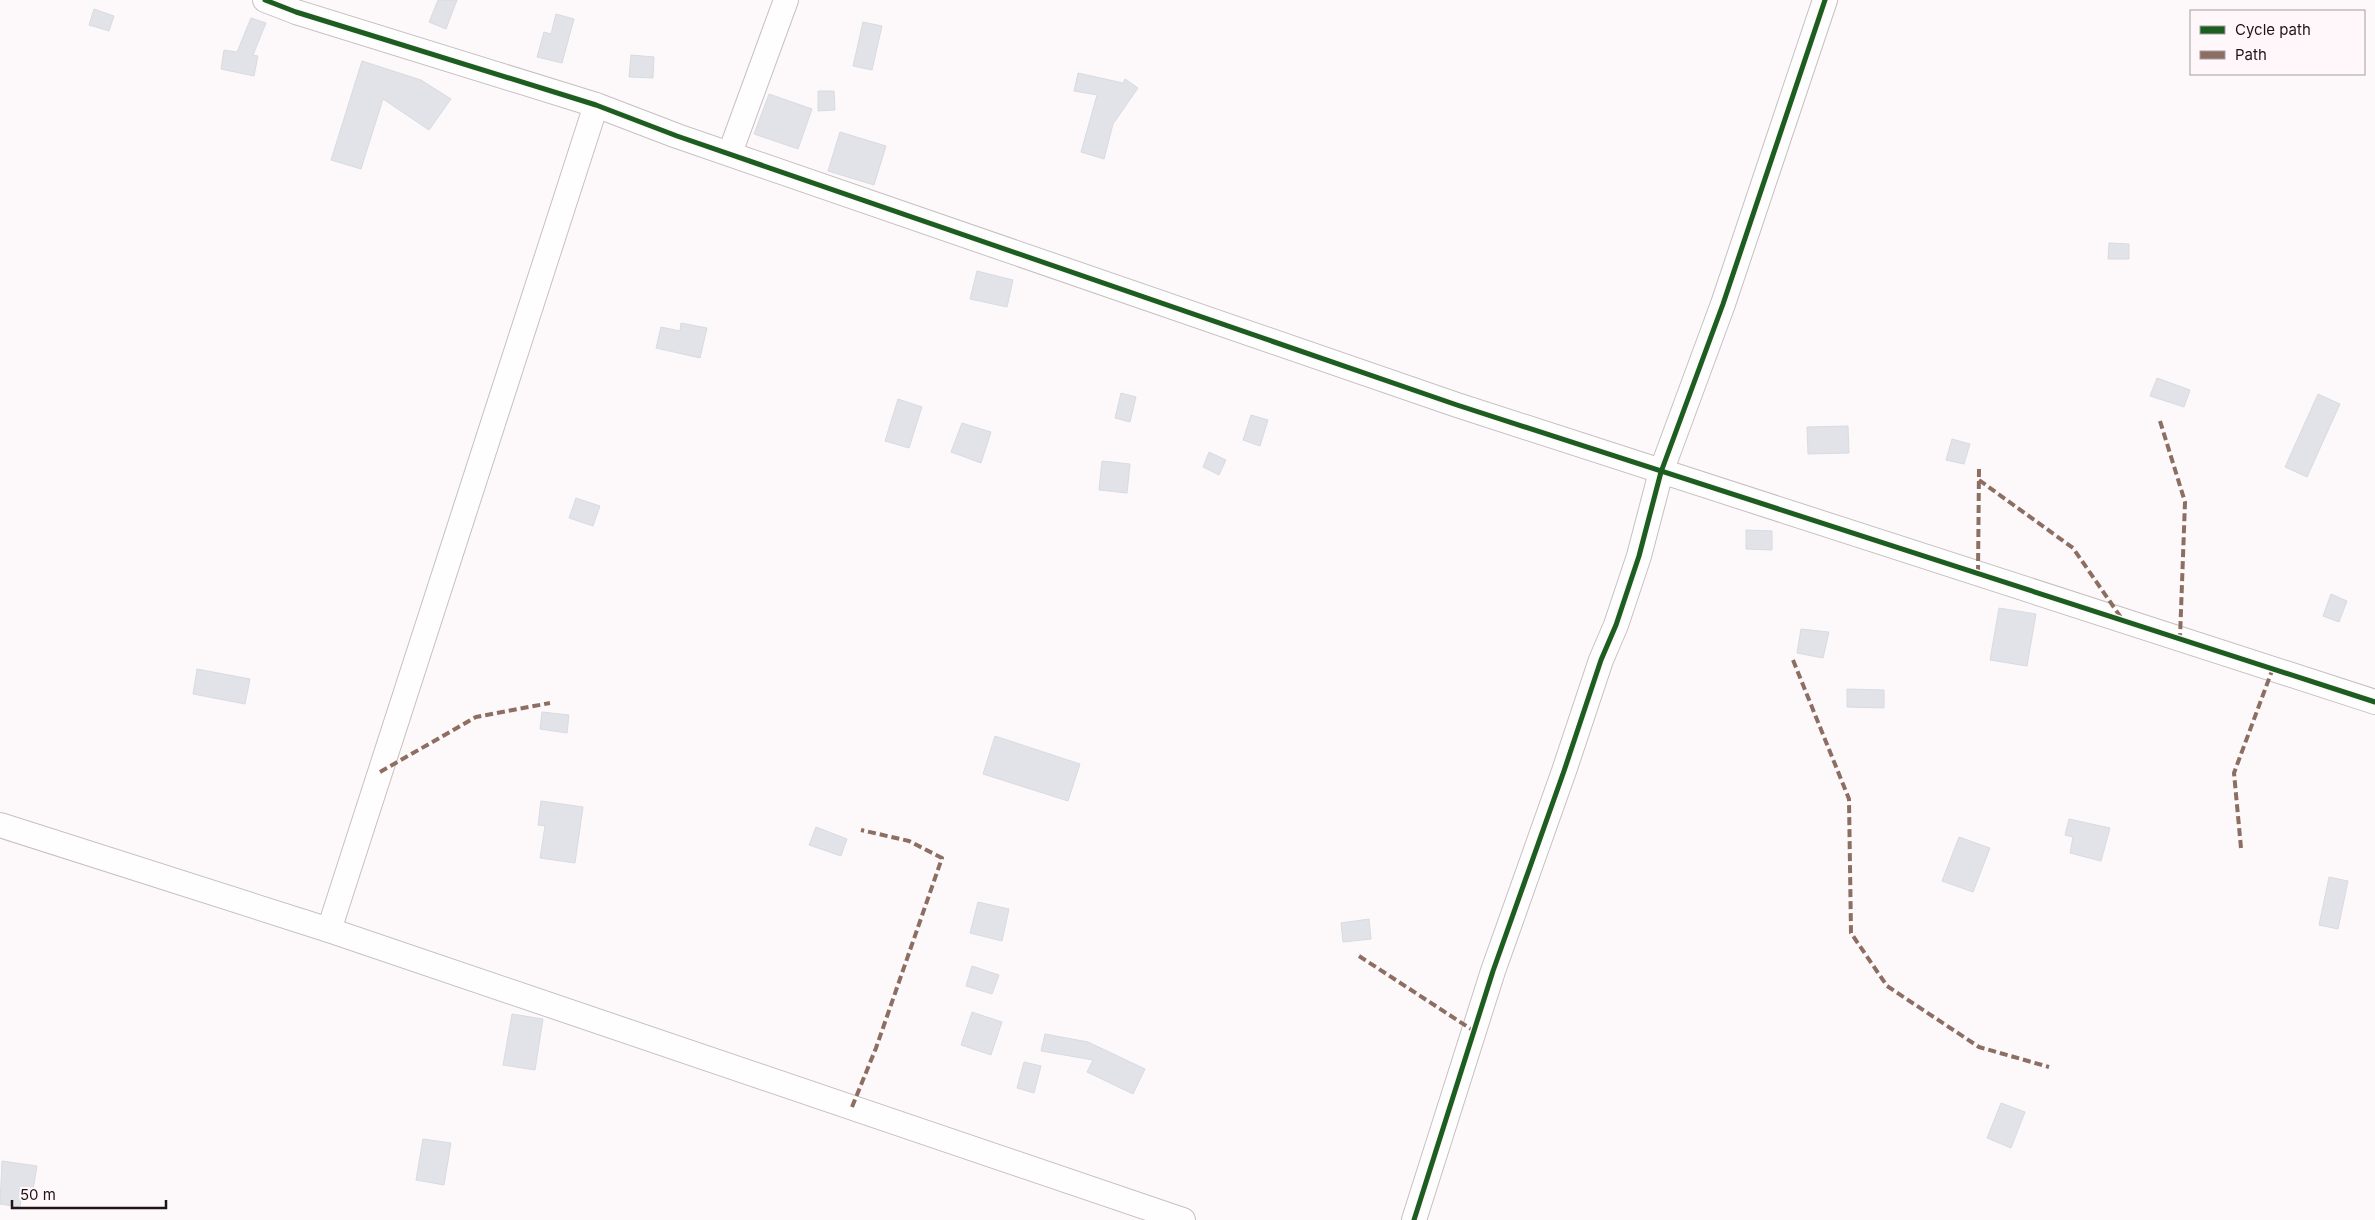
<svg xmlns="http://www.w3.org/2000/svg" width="2375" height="1220" viewBox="0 0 2375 1220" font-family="Inter,sans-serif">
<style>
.building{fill:#e1e3e8;stroke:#d8dbe0}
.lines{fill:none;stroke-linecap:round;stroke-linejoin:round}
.minor-casing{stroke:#c8bfc1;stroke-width:26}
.minor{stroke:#fffefe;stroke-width:24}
.quiet{stroke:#8d6e63;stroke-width:4;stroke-dasharray:8 4;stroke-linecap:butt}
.cycleway-casing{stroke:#fff7f9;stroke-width:8}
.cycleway{stroke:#1b5e20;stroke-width:5}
</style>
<rect width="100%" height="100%" fill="#fdf9fa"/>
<g class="building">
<path d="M438,0H457L446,29L429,22Z"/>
<path d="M94,9L114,16L109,31L89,25Z"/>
<path d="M556,14L574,19L562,63L537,57L544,32L551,34Z"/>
<path d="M251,18L266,23L253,55L258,56L254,76L221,69L224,50L237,52Z"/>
<path d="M863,22L882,26L872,70L853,66Z"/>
<path d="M631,55L654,57L653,78L629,77Z"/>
<path d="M362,61L421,80L451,99L429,130L383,99L361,169L331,160Z"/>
<path d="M1078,73L1123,83L1125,79L1138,88L1113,124L1104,159L1081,152L1097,95L1074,91Z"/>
<path d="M818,91H834L835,110L818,111Z"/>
<path d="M769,94L812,109L798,149L754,134Z"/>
<path d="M840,132L886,146L874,185L828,171Z"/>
<path d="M2109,243L2129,244V259H2108Z"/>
<path d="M977,271L1013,280L1007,307L970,299Z"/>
<path d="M681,323L707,328L700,358L656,348L661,327L680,331Z"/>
<path d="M2157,378L2190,390L2184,407L2150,396Z"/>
<path d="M1121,393L1136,397L1130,422L1115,418Z"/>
<path d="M2318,394L2340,404L2307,477L2285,467Z"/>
<path d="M898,399L922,407L909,448L885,441Z"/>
<path d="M1251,415L1268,420L1260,446L1243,440Z"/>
<path d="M962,423L991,432L981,463L951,452Z"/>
<path d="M1848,426L1849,453L1808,454L1807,427Z"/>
<path d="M1952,439L1970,444L1964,464L1946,460Z"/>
<path d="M1209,452L1226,460L1219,475L1203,467Z"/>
<path d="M1102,461L1130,464L1127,493L1099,490Z"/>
<path d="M576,498L600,506L593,526L569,518Z"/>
<path d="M1746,530L1772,531V550L1746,549Z"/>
<path d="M2331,594L2347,601L2339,622L2323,616Z"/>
<path d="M1999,608L2036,614L2027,666L1990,660Z"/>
<path d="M1801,629L1829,632L1823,658L1797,653Z"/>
<path d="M197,669L250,679L245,704L193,694Z"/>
<path d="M1847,689L1884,690V708L1847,707Z"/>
<path d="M542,712L569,715L567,733L540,729Z"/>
<path d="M995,736L1080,764L1068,801L983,774Z"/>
<path d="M541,801L583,807L575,863L540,858L545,826L538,825Z"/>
<path d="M2069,819L2110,828L2101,861L2070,853L2073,837L2065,835Z"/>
<path d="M816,827L847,839L841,856L809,845Z"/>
<path d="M1959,837L1990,848L1973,892L1942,881Z"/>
<path d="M2329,877L2348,881L2338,929L2319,925Z"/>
<path d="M978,902L1009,909L1002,941L970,933Z"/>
<path d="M1369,919L1371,939L1343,942L1341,923Z"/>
<path d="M972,966L999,975L992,994L966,986Z"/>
<path d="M972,1012L1002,1022L991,1055L961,1045Z"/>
<path d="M512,1014L543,1019L535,1070L503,1065Z"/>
<path d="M1045,1034L1088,1042L1145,1069L1133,1094L1087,1072L1093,1060L1041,1051Z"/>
<path d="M1024,1062L1041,1066L1034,1093L1017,1088Z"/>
<path d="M2001,1103L2025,1112L2011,1148L1987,1138Z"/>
<path d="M423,1139L451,1143L444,1185L416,1180Z"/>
<path d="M2,1161L37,1166L32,1195L22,1194L20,1207L0,1204Z"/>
</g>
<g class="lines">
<g class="minor-casing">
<g id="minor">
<path d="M265,0L296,12L596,105L677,136L1457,405L2375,702"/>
<path d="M730,153L786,0"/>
<path d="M0,825L329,930L1183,1220"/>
<path d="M329,930L596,105"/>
<path d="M1414,1220L1493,971L1564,771L1601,660L1616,625L1639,556L1661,472L1723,304L1825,0"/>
</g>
</g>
<use href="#minor" class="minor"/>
<g class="quiet">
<path d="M2160,421L2185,502L2180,638"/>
<path d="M1979,480L2073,548L2122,619"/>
<path d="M1978,573L1979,468"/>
<path d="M1793,660L1849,799L1851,933L1887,986L1979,1047L2049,1067"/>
<path d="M380,772L476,717L550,703"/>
<path d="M2241,848L2234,773L2273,668"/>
<path d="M1359,956L1474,1031"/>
<path d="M852,1107L876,1048L942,858L909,841L861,830"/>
</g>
<g class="cycleway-casing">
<g id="cycleway">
<path d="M265,0L296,12L596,105L677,136L1457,405L2375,702"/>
<path d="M1414,1220L1493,971L1564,771L1601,660L1616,625L1639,556L1661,472L1723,304L1825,0"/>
</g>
</g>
<use href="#cycleway" class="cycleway"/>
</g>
<rect x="2190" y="10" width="175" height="65" fill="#fff7f9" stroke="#a69c9f"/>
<rect x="2200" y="26" width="25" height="8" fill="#1b5e20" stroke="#a69c9f"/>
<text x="2235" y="35" font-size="15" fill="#211417">Cycle path</text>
<rect x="2200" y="51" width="25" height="8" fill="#8d6e63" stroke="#a69c9f"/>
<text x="2235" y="60" font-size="15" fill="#211417">Path</text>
<path d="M12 1200v8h154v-8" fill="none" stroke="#211417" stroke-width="2.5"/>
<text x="20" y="1200" font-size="15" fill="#211417" stroke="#fff7f9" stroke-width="4" paint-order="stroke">50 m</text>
</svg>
